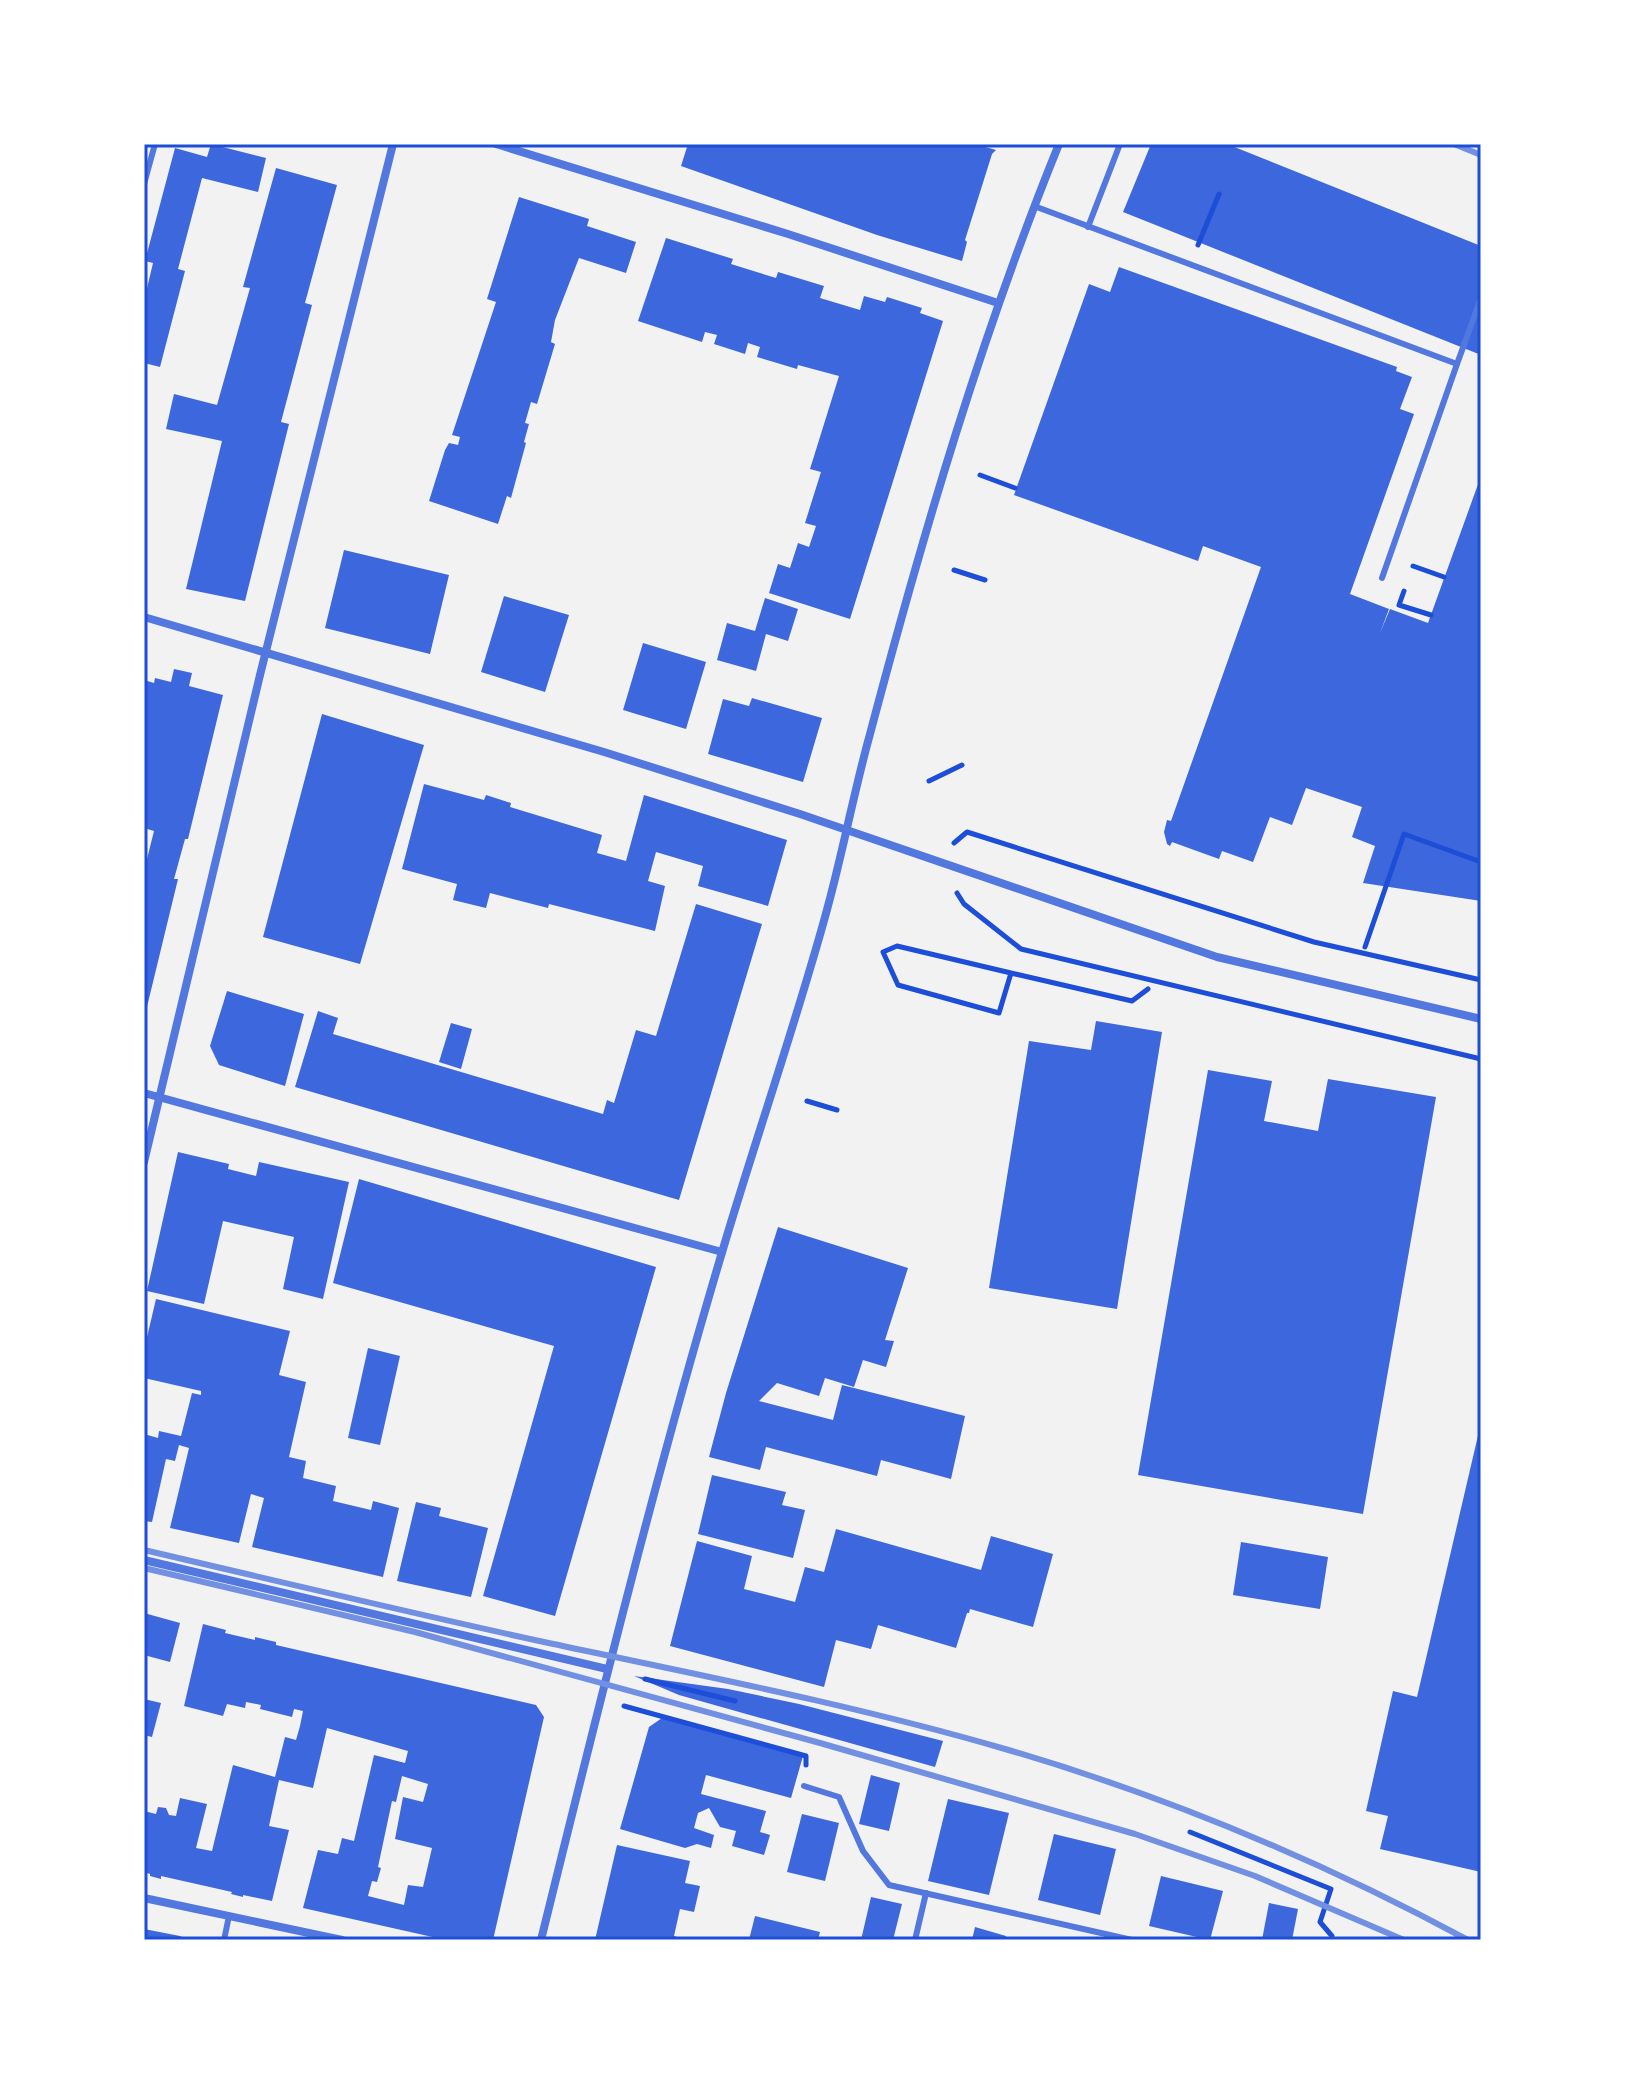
<svg xmlns="http://www.w3.org/2000/svg" width="1625" height="2084" viewBox="0 0 1625 2084" font-family="'IBM Plex Sans',sans-serif">
<style>
.building{fill:#3d67dc;fill-rule:evenodd}
.lines{fill:none;stroke-linecap:round;stroke-linejoin:round}
.path{stroke:#1d4ed8;stroke-width:5}
.service{stroke:#5277de;stroke-width:6}
.minor{stroke:#5277de;stroke-width:8}
.rail{stroke:#7290e2;stroke-width:6}
.neatline{fill:none;stroke:#1d4ed8;stroke-width:3}
</style>
<rect width="100%" height="100%" fill="#f2f2f2"/>
<g class="building">
<path d="M211,144L266,158L258,192L202,178L178,269L185,271L160,367L144,363V301L153,263L145,261L175,148L207,157Z"/>
<path d="M688,144H975L996,150L992,154L965,240L967,242L962,261L877,235L681,166Z"/>
<path d="M1151,144H1227L1481,246V355L1123,212Z"/>
<path d="M276,168L337,185L305,303L312,305L281,422L289,424L245,601L186,589L222,441L166,429L174,394L217,405L250,288L243,287Z"/>
<path d="M519,197L589,219L587,226L636,242L626,273L579,258L555,320L551,342L555,344L537,404L531,402L525,423L529,424L524,442L526,443L511,498L507,496L498,524L429,501L445,450L449,443L458,445L460,437L452,435L496,302L487,299Z"/>
<path d="M666,238L733,259L731,264L776,278L778,272L824,286L820,298L860,310L864,296L885,302L887,297L922,308L920,313L943,321L850,619L769,593L778,564L790,568L798,543L809,547L816,526L805,523L821,472L810,469L839,376L798,365L797,369L757,357L760,347L748,343L745,354L714,344L717,335L705,332L702,342L638,321Z"/>
<path d="M1119,267L1397,367L1396,371L1412,377L1400,409L1414,414L1350,594L1389,609L1380,633L1390,609L1428,623L1481,476V901L1363,883L1375,846L1352,837L1362,807L1306,788L1292,825L1270,817L1253,862L1222,851L1219,859L1172,842L1170,846L1167,844L1164,832L1167,820L1171,821L1261,567L1203,546L1198,561L1014,495L1089,284L1110,292Z"/>
<path d="M344,550L449,575L430,654L325,628Z"/>
<path d="M504,596L569,615L545,692L481,672Z"/>
<path d="M765,598L798,609L788,641L766,634L756,671L717,660L727,623L755,631Z"/>
<path d="M643,643L706,662L686,729L623,710Z"/>
<path d="M174,669L192,673L189,686L223,695L188,839H185L174,879H178L145,1015L144,871L154,831L144,828V680L154,683L155,678L171,682Z"/>
<path d="M752,698L822,718L803,782L708,754L723,699L749,706Z"/>
<path d="M322,714L424,745L360,964L263,937Z"/>
<path d="M424,784L484,800L486,795L511,803L510,807L602,835L597,853L626,861L644,795L787,840L768,906L698,886L703,866L656,852L648,881L665,886L655,931L549,904L548,908L490,893L486,908L453,900L457,884L402,869Z"/>
<path d="M696,904L762,924L679,1200L295,1087L318,1011L338,1018L333,1034L603,1114L607,1100L614,1103L636,1030L656,1036Z"/>
<path d="M227,991L304,1014L285,1086L219,1065L210,1046Z"/>
<path d="M1096,1021L1162,1032L1117,1309L989,1288L1029,1041L1091,1050Z"/>
<path d="M451,1023L472,1029L461,1069L439,1062Z"/>
<path d="M1208,1070L1272,1081L1264,1121L1318,1131L1328,1079L1436,1097L1363,1514L1138,1475Z"/>
<path d="M178,1152L229,1164L228,1169L256,1176L259,1162L349,1182L323,1299L283,1289L294,1237L223,1221L204,1304L147,1291Z"/>
<path d="M359,1179L656,1267L555,1616L483,1596L554,1346L333,1283Z"/>
<path d="M778,1227L908,1268L885,1340L894,1341L886,1367L863,1360L854,1387L825,1378L819,1396L777,1383L759,1401L833,1420L842,1385L965,1416L951,1479L881,1460L877,1476L766,1447L760,1470L709,1457L726,1393Z"/>
<path d="M156,1299L290,1331L279,1375L306,1382L289,1457L306,1461L303,1478L336,1486L333,1501L371,1510L373,1501L399,1508L383,1577L252,1547L264,1498L251,1494L239,1543L170,1528L189,1448L179,1445L175,1461L166,1459L152,1522L144,1521V1434L158,1438L159,1431L181,1436L192,1393L201,1395V1391L144,1378L147,1356H144V1350Z"/>
<path d="M368,1348L400,1356L380,1445L348,1438Z"/>
<path d="M1480,1427H1481V1872L1380,1849L1388,1816L1366,1811L1393,1691L1417,1697Z"/>
<path d="M712,1475L786,1492L782,1505L805,1510L793,1558L698,1534Z"/>
<path d="M416,1502L441,1508L439,1516L488,1528L471,1597L397,1581Z"/>
<path d="M836,1529L981,1570L991,1536L1053,1554L1033,1627L970,1609L969,1613H967L956,1648L878,1625L871,1649L836,1640L824,1687L670,1646L697,1541L752,1556L744,1589L795,1602L805,1567L824,1572Z"/>
<path d="M1241,1542L1328,1557L1320,1609L1233,1595Z"/>
<path d="M144,1613L180,1623L170,1662L144,1655Z"/>
<path d="M203,1624L226,1630L225,1633L255,1640V1637L276,1642V1645L536,1705L544,1717L493,1940H446L303,1908L318,1850L338,1854L342,1838L354,1841L374,1755L405,1763L408,1751L327,1728L313,1788L279,1780L269,1826L289,1830L272,1901L243,1895V1897L231,1894L232,1892L161,1876V1879L150,1876V1874L144,1872V1811L156,1814L158,1807L166,1808L169,1815L176,1816L180,1798L207,1804L196,1848L212,1851L233,1765L275,1777L285,1737L296,1740L300,1726L303,1711L294,1709L292,1717L260,1709L261,1705L246,1702L245,1708L227,1704L223,1716L184,1706ZM402,1776L428,1784L423,1802L403,1797L395,1839L432,1848L423,1887L408,1885L404,1905L368,1896L372,1881L377,1882L381,1868L378,1867L392,1801L396,1802Z"/>
<path d="M634,1676L728,1689L799,1704L943,1741L935,1767L679,1695Z"/>
<path d="M144,1699L161,1703L152,1737L144,1735Z"/>
<path d="M662,1718L803,1756L791,1798L706,1775L701,1794L766,1811L760,1832L770,1835L764,1855L732,1846L736,1831L720,1827L709,1808L698,1813L694,1828L714,1835L711,1848L697,1844L685,1848L620,1829L649,1727Z"/>
<path d="M871,1775L900,1783L889,1831L859,1824Z"/>
<path d="M948,1799L1009,1813L989,1895L928,1881Z"/>
<path d="M802,1814L839,1823L825,1881L787,1872Z"/>
<path d="M1054,1834L1116,1849L1100,1915L1038,1900Z"/>
<path d="M617,1845L690,1861L685,1883L700,1886L694,1912L680,1909L674,1936L687,1940H595Z"/>
<path d="M1161,1876L1223,1891L1210,1940L1149,1926Z"/>
<path d="M871,1897L902,1904L893,1940H861Z"/>
<path d="M1269,1903L1298,1909L1292,1940H1262Z"/>
<path d="M755,1916L820,1932L818,1940H749Z"/>
<path d="M975,1927L1006,1936L1005,1940H972Z"/>
<path d="M144,1929L180,1936L188,1940H144Z"/>
</g>
<g class="lines">
<g class="path">
<path d="M1198,245L1219,194"/>
<path d="M980,475L1015,488"/>
<path d="M1413,566L1444,577"/>
<path d="M954,570L985,580"/>
<path d="M1404,591L1399,605L1431,615"/>
<path d="M929,781L962,765"/>
<path d="M954,843L967,832L1314,942L1481,980"/>
<path d="M957,893L964,904L1021,949L1481,1059"/>
<path d="M1365,947L1404,834L1481,862"/>
<path d="M1011,973L897,946L883,952L898,985L999,1013L1011,973L1132,1001L1148,989"/>
<path d="M807,1101L837,1110"/>
<path d="M645,1679L735,1701"/>
<path d="M624,1706L806,1756V1765"/>
<path d="M1190,1832L1331,1889L1320,1922L1332,1936L1331,1940"/>
</g>
<g class="service">
<path d="M144,184L155,144"/>
<path d="M1034,206L1457,364L1481,298"/>
<path d="M1088,227L1120,144"/>
<path d="M1382,578L1457,364"/>
<path d="M804,1786L839,1797L863,1851L889,1885L1132,1940"/>
<path d="M224,1940L229,1916"/>
<path d="M915,1940L926,1893"/>
</g>
<g class="minor">
<path d="M496,144L788,234L998,303"/>
<path d="M144,617L604,752L800,814L1217,957L1481,1019"/>
<path d="M144,1093L722,1252"/>
<path d="M144,1162L260,675L393,144"/>
<path d="M144,1560L607,1669"/>
<path d="M144,1898L342,1940"/>
<path d="M541,1940C598,1709 655,1477 723,1249C756,1138 794,1029 825,917C842,857 853,795 870,734C923,534 981,336 1059,144"/>
</g>
<g class="rail">
<path d="M1454,144L1481,155"/>
<path d="M144,1550C277,1581 411,1613 544,1642C699,1675 854,1705 1005,1749C1163,1795 1323,1862 1468,1940"/>
<path d="M144,1568L415,1632L820,1743L1135,1834L1255,1876L1404,1940"/>
</g>
</g>
<rect width="1625" height="2084" fill="none" stroke="#ffffff" stroke-width="292"/>
<rect x="146" y="146" width="1333" height="1792" class="neatline"/>
</svg>
